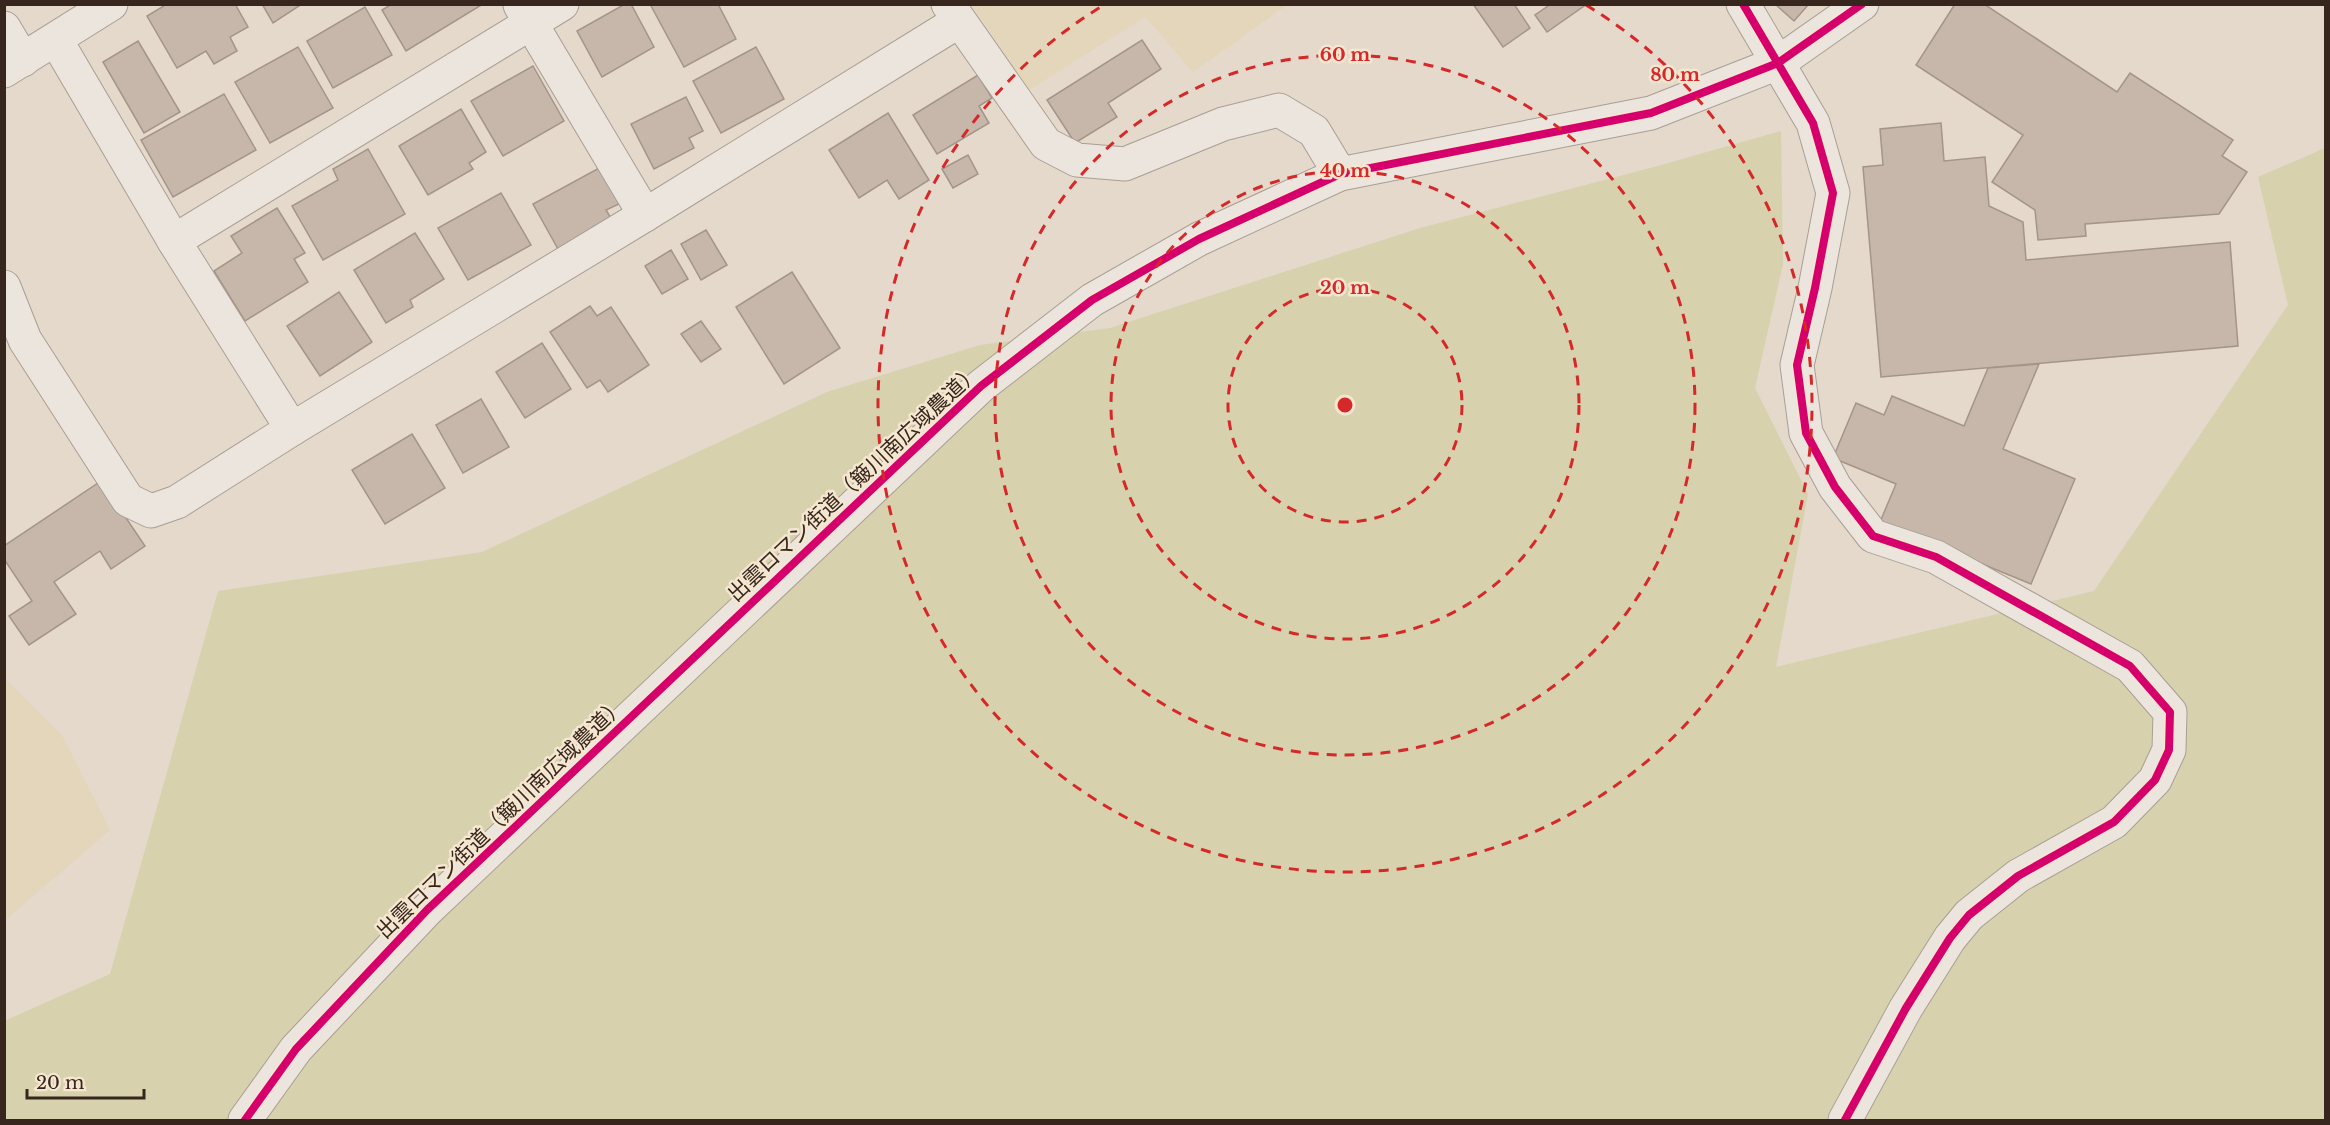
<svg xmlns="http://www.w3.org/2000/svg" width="2330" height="1125" viewBox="0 0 2330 1125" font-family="'Libre Baskerville','Noto Sans JP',serif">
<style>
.farmland{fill:#e3d6bb}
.green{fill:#d7d2ad}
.building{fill:#c7b7ab;stroke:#a4948a;stroke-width:1.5}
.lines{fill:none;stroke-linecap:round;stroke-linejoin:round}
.minor-casing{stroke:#a99e94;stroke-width:35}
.minor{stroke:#ece5dd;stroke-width:33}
.cycleway-casing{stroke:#f5e6d0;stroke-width:11}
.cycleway{stroke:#d6006c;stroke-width:8}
.ring{fill:none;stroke:#d62828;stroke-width:3;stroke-dasharray:10 8}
.labels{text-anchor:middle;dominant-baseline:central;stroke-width:5;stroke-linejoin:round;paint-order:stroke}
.street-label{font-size:21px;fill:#37261d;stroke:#f5e6d0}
.centre{fill:#d62828;stroke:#f5e6d0;stroke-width:3}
.ring-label{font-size:18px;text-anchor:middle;font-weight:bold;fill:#d62828;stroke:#f5e6d0;stroke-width:5;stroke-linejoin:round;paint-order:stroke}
</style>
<rect width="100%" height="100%" fill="#e4d9ca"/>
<g class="farmland">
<path d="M972,5H1287L1193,72L1145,17L1029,90Z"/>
<path d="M4,678L62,735L110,830L5,920Z"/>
</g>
<path class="green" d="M1781,131L1783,264L1755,388L1808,494L1776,667L2094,591L2288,305L2258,177L2325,148V1120H5L4,1021L110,974L218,591L482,552L827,392L980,345L1110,328L1420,228L1654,167Z"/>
<g class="building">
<path d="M167,4H235L248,27L230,37L237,51L214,64L206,51L177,68L147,16Z"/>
<path d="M262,4H302L273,23Z"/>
<path d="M392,4H483L406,51L382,10Z"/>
<path d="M625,4H631L654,47L602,77L577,31Z"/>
<path d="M650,4H718L736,39L684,67Z"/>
<path d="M1473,4H1514L1530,28L1503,47Z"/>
<path d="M1551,4H1587L1547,32L1535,15Z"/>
<path d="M1775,4H1809L1794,21Z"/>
<path d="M1955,4H1984L2117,92L2130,73L2233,140L2222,156L2247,172L2219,214L2085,224L2086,236L2038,240L2035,210L1992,182L2023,135L1916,65Z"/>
<path d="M365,7L392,55L333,88L307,41Z"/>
<path d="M1142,40L1161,69L1108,103L1117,117L1075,143L1047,100Z"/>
<path d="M138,41L180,112L144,133L103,62Z"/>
<path d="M298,47L333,108L270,143L235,82Z"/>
<path d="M756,47L784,99L721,133L693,81Z"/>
<path d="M533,66L564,121L503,156L471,101Z"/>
<path d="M978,75L992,98L979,106L989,123L937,154L913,115Z"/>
<path d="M224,94L256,150L173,197L141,140Z"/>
<path d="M686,97L703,131L689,138L694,148L654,169L631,124Z"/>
<path d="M461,109L486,152L469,163L473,169L428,195L399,146Z"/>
<path d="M888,113L929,180L899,199L887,180L859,198L829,150Z"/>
<path d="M1941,123L1944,161L1985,157L1989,206L2023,222L2026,260L2230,242L2238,346L1881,377L1863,167L1883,165L1880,129Z"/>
<path d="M368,149L405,214L323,260L292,206L338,180L333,169Z"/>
<path d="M968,155L978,174L953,188L942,169Z"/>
<path d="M601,167L621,203L606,210L612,220L558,249L533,204Z"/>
<path d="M501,193L531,245L468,280L438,228Z"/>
<path d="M277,208L305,253L294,259L308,282L245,321L214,271L242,253L231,236Z"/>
<path d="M706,230L727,265L701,280L681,244Z"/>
<path d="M415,233L444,279L410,300L413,307L386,323L354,270Z"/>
<path d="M671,250L688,279L662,294L645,266Z"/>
<path d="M792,272L840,348L784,384L736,307Z"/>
<path d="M339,292L372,342L320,376L287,326Z"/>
<path d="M590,306L597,316L611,307L649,365L608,392L600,380L587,388L550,332Z"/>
<path d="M701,321L721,349L701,362L681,334Z"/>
<path d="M542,343L571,389L525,418L496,372Z"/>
<path d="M2039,364L2003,449L2075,479L2031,584L1880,522L1896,484L1833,458L1856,403L1884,415L1892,396L1964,426L1988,368Z"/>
<path d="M481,399L509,447L463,473L436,425Z"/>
<path d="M412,434L445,488L385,524L352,470Z"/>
<path d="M101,481L145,546L111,569L100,551L54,582L76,614L29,645L9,616L32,601L4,559V546Z"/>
</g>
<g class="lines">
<g class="minor-casing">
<g id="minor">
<path d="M948,4L1046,144L1077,160L1125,164L1223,124L1279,110L1314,131L1340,174"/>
<path d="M1743,4L1813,123L1833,193L1815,288L1797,365L1806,433L1835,487L1873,536L1936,557L2130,666L2170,712L2169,750L2155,780L2114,822L2018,876L1969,915L1950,938L1906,1008L1845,1120"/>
<path d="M520,5L645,215"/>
<path d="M4,28L23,60"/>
<path d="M56,40L174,241L292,429"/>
<path d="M4,71L111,4"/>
<path d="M174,241L562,4"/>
<path d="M4,287L25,340L128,500L151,511L177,502L292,429L645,215L959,21"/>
<path d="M245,1120L296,1049L427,910L981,386L1092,300L1199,239L1340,174L1651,113L1778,63L1862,4"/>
</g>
</g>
<use href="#minor" class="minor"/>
<g class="cycleway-casing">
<g id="cycleway">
<path d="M1743,4L1813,123L1833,193L1815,288L1797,365L1806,433L1835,487L1873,536L1936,557L2130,666L2170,712L2169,750L2155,780L2114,822L2018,876L1969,915L1950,938L1906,1008L1845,1120"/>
<path d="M245,1120L296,1049L427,910L981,386L1092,300L1199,239L1340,174L1651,113L1778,63L1862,4"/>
</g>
</g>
<use href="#cycleway" class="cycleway"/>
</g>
<g class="ring">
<circle cx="1345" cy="405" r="117"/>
<circle cx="1345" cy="405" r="234"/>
<circle cx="1345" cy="405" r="350"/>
<path d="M1586 5A467 467 0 1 1 1104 5"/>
</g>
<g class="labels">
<g class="street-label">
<text transform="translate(854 483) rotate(-43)">出雲ロマン街道（簸川南広域農道）</text>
<text transform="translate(501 818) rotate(-44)">出雲ロマン街道（簸川南広域農道）</text>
</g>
</g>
<circle cx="1345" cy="405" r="9" class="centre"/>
<g class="ring-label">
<text x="1345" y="61">60 m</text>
<text x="1675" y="81">80 m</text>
<text x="1345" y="177">40 m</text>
<text x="1345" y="294">20 m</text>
</g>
<rect width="2330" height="1125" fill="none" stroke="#37261d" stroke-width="12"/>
<path d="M27 1089v9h117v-9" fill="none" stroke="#37261d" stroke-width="3"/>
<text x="36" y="1089" font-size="18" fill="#37261d" stroke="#f5e6d0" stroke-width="4.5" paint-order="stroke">20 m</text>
</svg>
